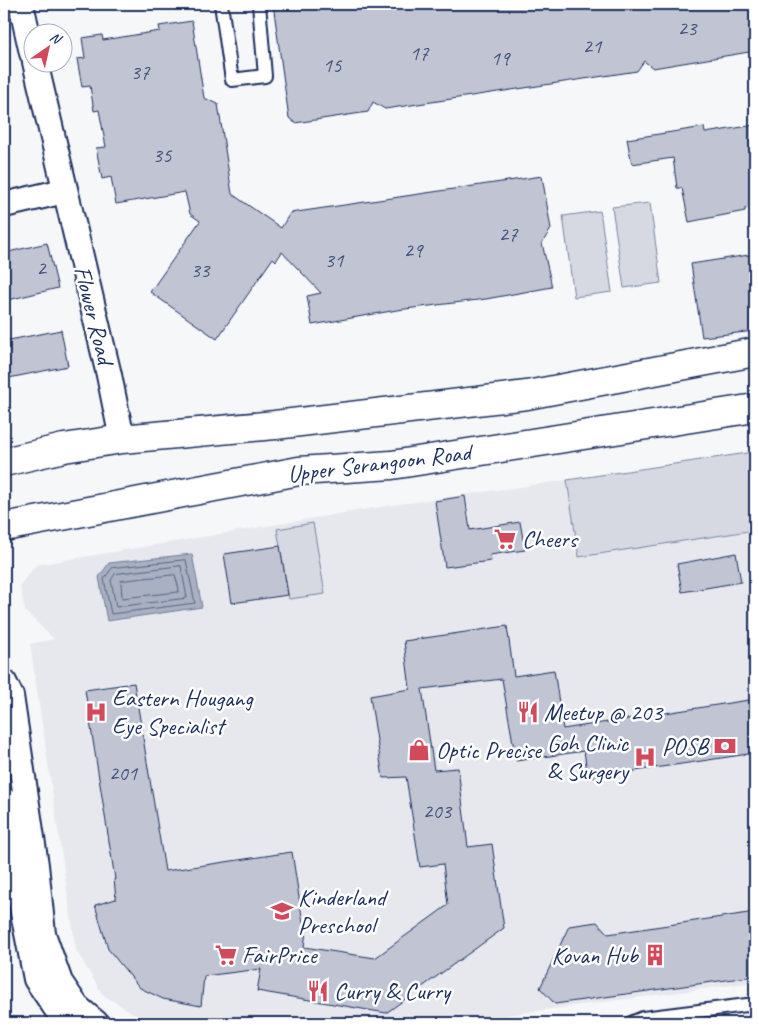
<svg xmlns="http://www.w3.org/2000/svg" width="759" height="1027" viewBox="0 0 759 1027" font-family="Caveat,sans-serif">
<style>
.built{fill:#e6e8ee}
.green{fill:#d6d9e2;stroke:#7884a0}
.water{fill:#a9b0c1;stroke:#707c99}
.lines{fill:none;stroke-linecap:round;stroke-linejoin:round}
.shore{stroke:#546386;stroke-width:1}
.building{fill:#c0c4d3;stroke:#1b2f5e}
.lane-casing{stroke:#1b2f5e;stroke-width:16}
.street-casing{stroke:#1b2f5e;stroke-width:28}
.primary-casing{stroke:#1b2f5e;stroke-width:31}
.lane{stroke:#fff;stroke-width:12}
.street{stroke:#fff;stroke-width:24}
.primary{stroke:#fff;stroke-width:28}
.labels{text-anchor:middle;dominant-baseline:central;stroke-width:5;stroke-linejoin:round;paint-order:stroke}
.number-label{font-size:21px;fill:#44547b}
.street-label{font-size:24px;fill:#1b2f5e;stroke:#fff}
.poi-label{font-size:24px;fill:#1b2f5e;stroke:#fff;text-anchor:start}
</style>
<rect width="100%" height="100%" fill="#f6f7f9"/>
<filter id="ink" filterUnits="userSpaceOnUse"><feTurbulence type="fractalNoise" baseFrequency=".02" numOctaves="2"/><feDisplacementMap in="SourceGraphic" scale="10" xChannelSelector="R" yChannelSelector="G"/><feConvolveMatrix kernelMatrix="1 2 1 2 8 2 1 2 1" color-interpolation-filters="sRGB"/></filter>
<g filter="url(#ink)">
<path class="built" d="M567,480L579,557L755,530V982L476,1019L475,1023H150L103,995L76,950L30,644L54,639L25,611L20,585L36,565L380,507Z"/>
<g class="green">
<path d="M650,203L661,283L624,288L612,207Z"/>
<path d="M600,211L612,292L574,297L563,216Z"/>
<path d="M754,452L755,530L579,557L567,480Z"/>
<path d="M313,523L325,594L289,599L277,529Z"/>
</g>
<path class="water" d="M192,554L202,607L107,621L99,577L109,563Z"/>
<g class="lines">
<g class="shore">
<path d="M186,560L195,603L111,614L104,579L112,568Z"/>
<path d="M181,566L187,598L116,607L111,580L115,574Z"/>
<path d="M175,575L179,589L178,592L122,598L121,581Z"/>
</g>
</g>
<g class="building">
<path d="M273,4H755V51L653,68L644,61L637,71L385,109L373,102L368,112L295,123L289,118Z"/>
<path d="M192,21L204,98L218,104L232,194L281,228L290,213L542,176L551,229L542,243L552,287L486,299L397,310L312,325L307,296L321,293L282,252L276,261L273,258L217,339L150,292L200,221L190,214L185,192L116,204L111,177L102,179L96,148L106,147L99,110L94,111L90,86L82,87L77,59L85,58L82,38L102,35L103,40L160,31L159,26Z"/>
<path d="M755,125V207L745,208V211L689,222L682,188H677L673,158L632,164L627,139L704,127L705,133Z"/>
<path d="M47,243L58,288L4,301V253Z"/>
<path d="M755,254V331L702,337L691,264Z"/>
<path d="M61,330L68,366L4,379V341Z"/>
<path d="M465,496L470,530L520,522L525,550L490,555L491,561L445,567L435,501Z"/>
<path d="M280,546L288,595L232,603L224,554Z"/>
<path d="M736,553L741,582L682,592L677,564Z"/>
<path d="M507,626L514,676L554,670L563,729L755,699V753L588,778L584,751L516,761L502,679L422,689L434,770L458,768L468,847L492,844L504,928L386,1013L257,991L261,969L204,976L201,1006L163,999L140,988L108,949L95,905L116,899L114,879H115L85,690L134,683L165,871L292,852L303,923L307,924L304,947L375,958L448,905L443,864L420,867L406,777L383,778L370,696L410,689L404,641Z"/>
<path d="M755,912V976L555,1004L540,988L569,926L597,922L608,934Z"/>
</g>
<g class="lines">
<g class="lane-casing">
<g id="lane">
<path d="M221,4L232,80L265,76L259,4"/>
<path d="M631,1023L643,1018L755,1004"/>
</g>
</g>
<g class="street-casing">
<g id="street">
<path d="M21,4L32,53"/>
<path d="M35,62L109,375L122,439"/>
<path d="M4,205L64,191"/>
<path d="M4,682L11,696L36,865L43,934L60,982L77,1007L96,1023"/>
<path d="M4,800L14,867L36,979L66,1023"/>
</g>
</g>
<g class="primary-casing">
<g id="primary">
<path d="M4,462L64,448L122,439L275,425L527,395L755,352"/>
<path d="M4,527L299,471L392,465L755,408"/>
</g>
</g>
<use href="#lane" class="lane"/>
<use href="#street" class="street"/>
<use href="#primary" class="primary"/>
</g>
</g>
<defs>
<g id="supermarket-bare" transform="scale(1.725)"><path d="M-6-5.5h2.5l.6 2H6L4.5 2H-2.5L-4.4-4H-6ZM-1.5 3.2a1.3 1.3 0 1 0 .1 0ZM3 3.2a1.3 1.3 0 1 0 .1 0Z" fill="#d1495b" stroke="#fff" stroke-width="2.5" paint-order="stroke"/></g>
<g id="hospital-bare" transform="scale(1.725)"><path d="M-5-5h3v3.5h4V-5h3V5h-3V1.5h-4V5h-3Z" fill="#d1495b" stroke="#fff" stroke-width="2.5" paint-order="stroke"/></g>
<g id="restaurant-bare" transform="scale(1.725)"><path d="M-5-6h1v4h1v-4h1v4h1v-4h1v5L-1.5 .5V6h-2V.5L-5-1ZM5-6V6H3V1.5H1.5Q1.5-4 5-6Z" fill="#d1495b" stroke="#fff" stroke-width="2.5" paint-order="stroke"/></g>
<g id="bank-bare" transform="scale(1.725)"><path d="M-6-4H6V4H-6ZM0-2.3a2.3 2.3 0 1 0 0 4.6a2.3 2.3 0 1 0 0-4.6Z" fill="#d1495b" stroke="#fff" stroke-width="2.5" paint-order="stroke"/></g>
<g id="shop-bare" transform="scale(1.725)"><path d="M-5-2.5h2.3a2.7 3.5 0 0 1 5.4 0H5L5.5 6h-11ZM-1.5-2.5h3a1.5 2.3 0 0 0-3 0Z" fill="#d1495b" stroke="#fff" stroke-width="2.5" paint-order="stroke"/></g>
<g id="school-bare" transform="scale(1.725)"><path d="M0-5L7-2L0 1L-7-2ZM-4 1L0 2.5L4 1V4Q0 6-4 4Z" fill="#d1495b" stroke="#fff" stroke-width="2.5" paint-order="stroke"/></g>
<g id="building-bare" transform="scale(1.725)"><path d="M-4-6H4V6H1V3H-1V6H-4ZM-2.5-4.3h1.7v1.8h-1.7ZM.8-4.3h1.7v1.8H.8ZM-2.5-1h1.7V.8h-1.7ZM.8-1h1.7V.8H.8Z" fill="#d1495b" stroke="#fff" stroke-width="2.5" paint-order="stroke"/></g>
</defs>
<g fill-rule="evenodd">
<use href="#supermarket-bare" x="505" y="539"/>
<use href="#hospital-bare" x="96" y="712"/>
<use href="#restaurant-bare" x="528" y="712"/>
<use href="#bank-bare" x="725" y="746"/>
<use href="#shop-bare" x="419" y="750"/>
<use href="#hospital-bare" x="645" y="757"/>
<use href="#school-bare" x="282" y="911"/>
<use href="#supermarket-bare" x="226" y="955"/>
<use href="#building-bare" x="655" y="955"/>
<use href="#restaurant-bare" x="318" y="991"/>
</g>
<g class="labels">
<g class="number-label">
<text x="687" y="28">23</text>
<text x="592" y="46">21</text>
<text x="419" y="53">17</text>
<text x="500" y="58">19</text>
<text x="332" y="65">15</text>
<text x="140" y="72">37</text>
<text x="162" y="155">35</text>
<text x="508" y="234">27</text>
<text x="413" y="250">29</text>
<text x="334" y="260">31</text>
<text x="41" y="268">2</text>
<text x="200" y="270">33</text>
<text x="123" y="773">201</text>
<text x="437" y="811">203</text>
</g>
<g class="street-label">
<text transform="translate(94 315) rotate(76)">Flower Road</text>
<text transform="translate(379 463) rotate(-7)">Upper Serangoon Road</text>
</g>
<g class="poi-label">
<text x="522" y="539">Cheers</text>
<text x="112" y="698">Eastern Hougang<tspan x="112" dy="28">Eye Specialist</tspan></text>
<text x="544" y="712">Meetup @ 203</text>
<text x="628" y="743" text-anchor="end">Goh Clinic<tspan x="628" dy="28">&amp; Surgery</tspan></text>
<text x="708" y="746" text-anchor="end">POSB</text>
<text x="436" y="750">Optic Precise</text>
<text x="298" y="897">Kinderland<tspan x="298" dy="28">Preschool</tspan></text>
<text x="242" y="955">FairPrice</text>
<text x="638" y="955" text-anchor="end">Kovan Hub</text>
<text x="334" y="991">Curry &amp; Curry</text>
</g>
</g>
<rect width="759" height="1027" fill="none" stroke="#fff" stroke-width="20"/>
<rect x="10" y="10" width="739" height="1007" fill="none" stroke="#1b2f5e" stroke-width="2" filter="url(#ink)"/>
<g transform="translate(48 48) rotate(34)"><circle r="24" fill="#ffffff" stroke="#a4acbf"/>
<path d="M0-4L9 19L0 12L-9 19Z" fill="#d1495b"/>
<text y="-8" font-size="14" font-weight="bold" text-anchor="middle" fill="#1b2f5e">N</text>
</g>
</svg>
